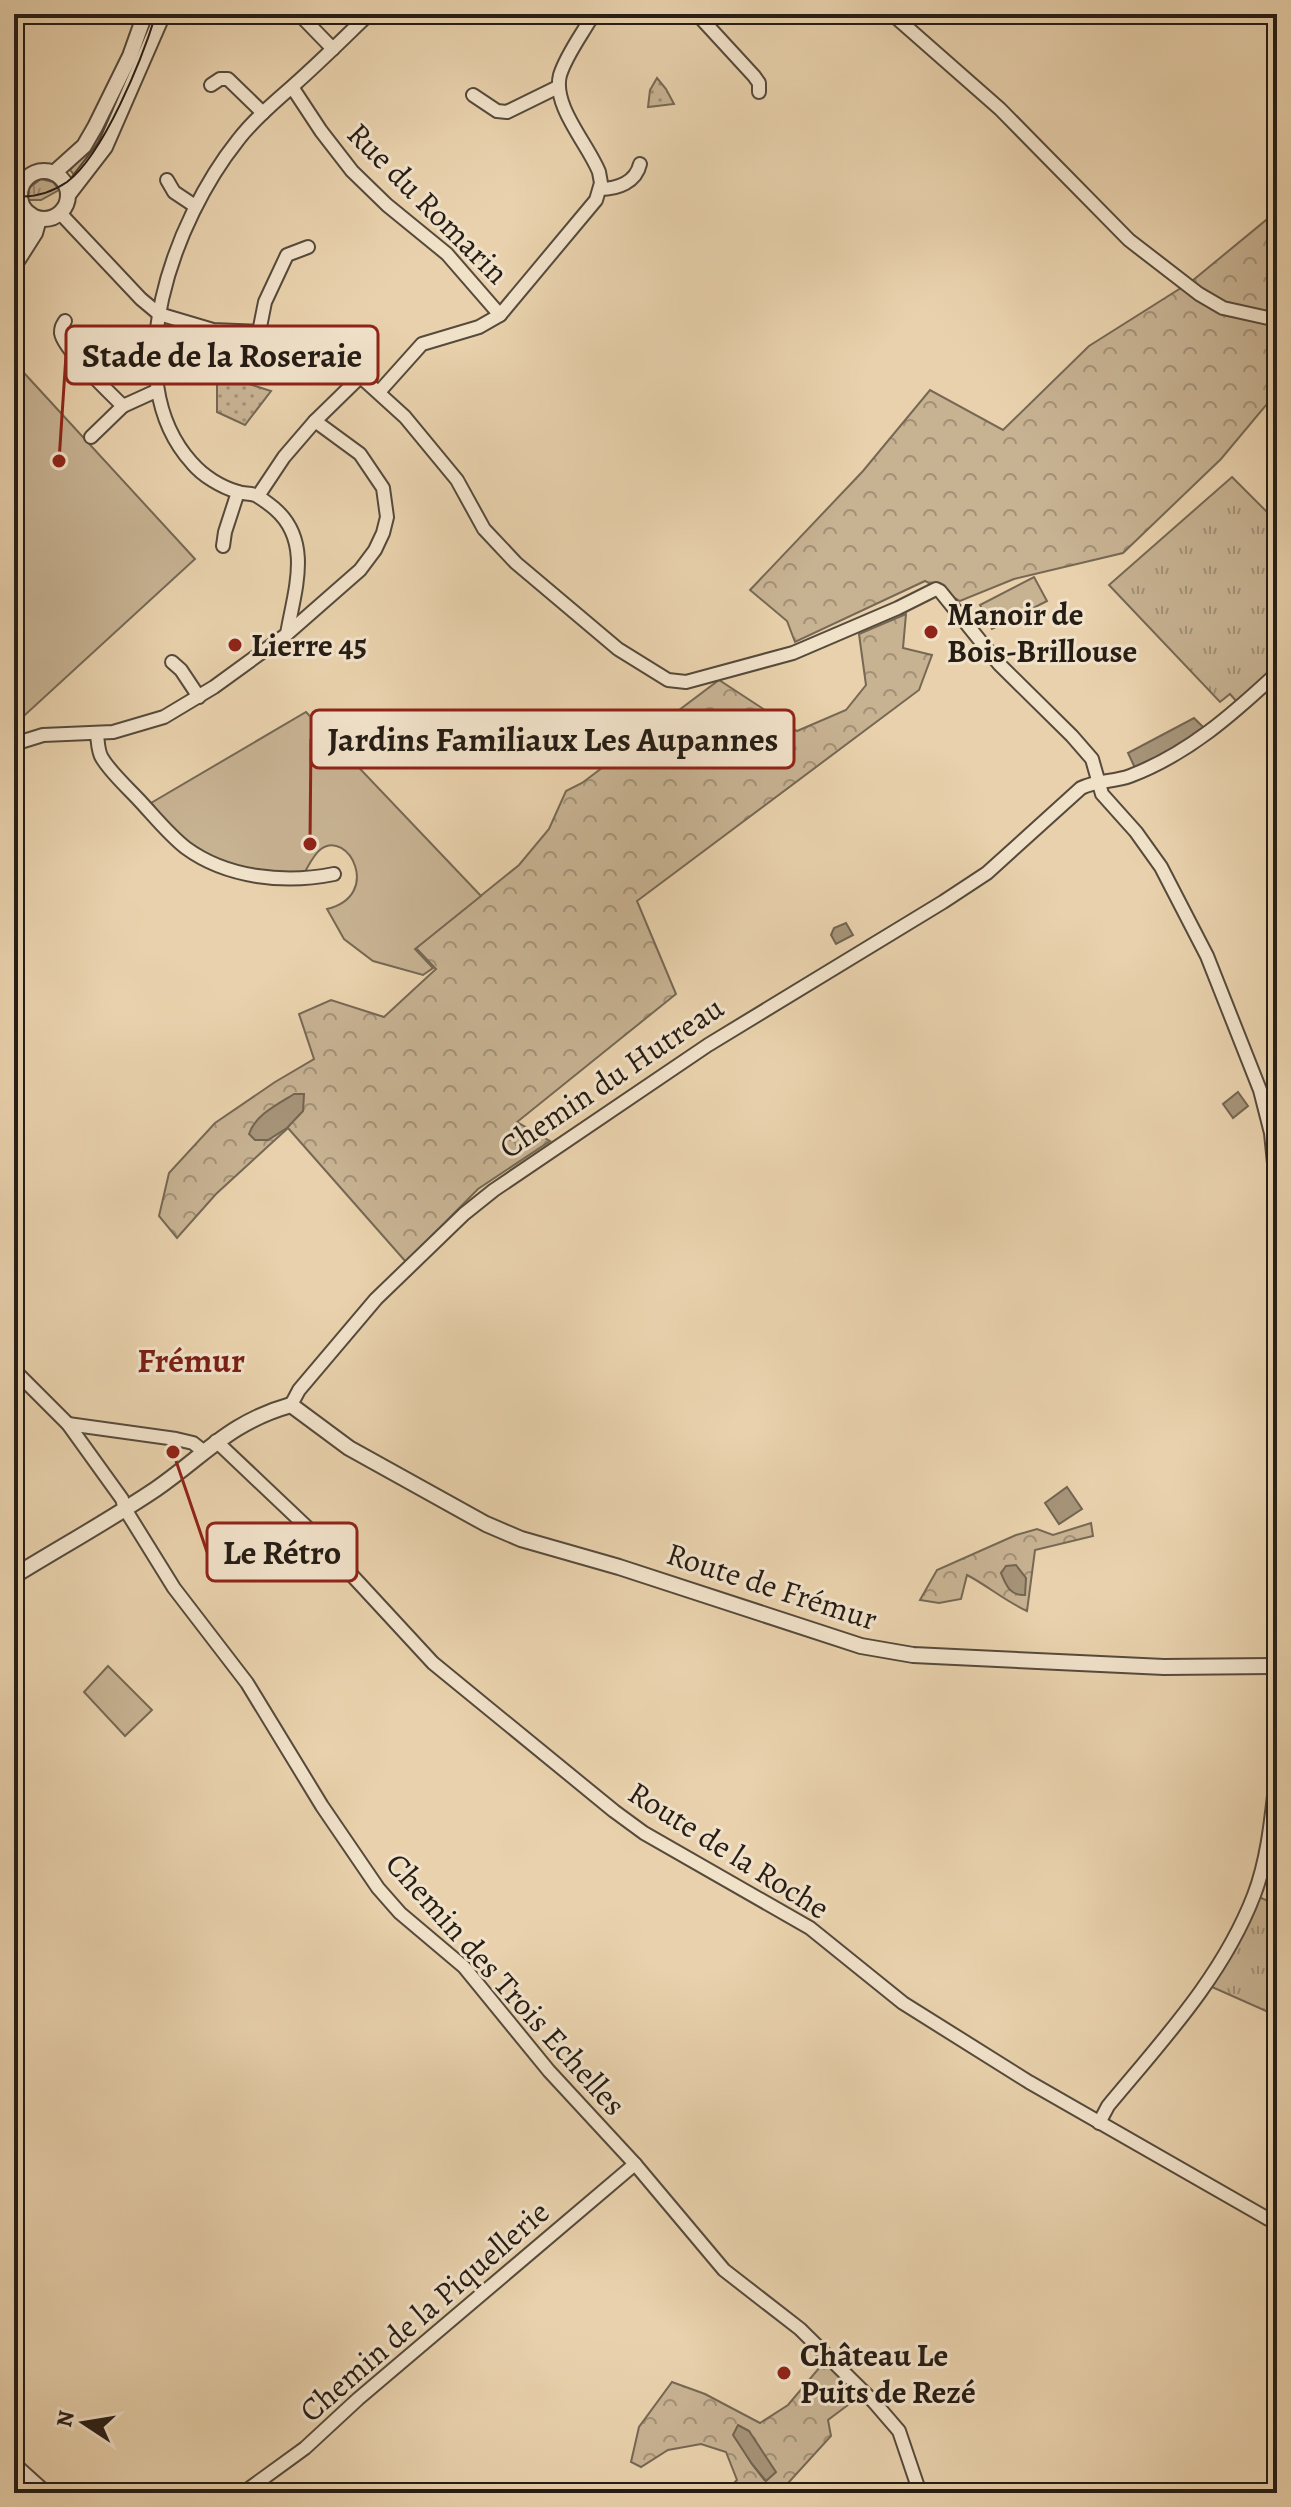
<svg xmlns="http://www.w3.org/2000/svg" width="1291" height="2507" viewBox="0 0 1291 2507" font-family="Alegreya,serif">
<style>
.grass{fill:url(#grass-tufts);stroke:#766854;stroke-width:2}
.forest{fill:url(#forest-crowns);stroke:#766854;stroke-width:2;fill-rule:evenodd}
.park{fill:url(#park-dots);stroke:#766854;stroke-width:2}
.garden{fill:#c7b292;stroke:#766854;stroke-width:2}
.water{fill:#a69479;stroke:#736451;stroke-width:2}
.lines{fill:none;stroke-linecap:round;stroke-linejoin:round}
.minor-casing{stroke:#564a3b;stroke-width:16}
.tertiary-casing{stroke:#564a3b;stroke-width:18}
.minor{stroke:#f0e1c9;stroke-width:12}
.tertiary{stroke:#f0e1c9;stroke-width:14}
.tram{stroke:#261d15;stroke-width:2}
.poi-dot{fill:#8f2418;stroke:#f0e1c9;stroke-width:3}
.labels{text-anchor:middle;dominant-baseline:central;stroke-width:6;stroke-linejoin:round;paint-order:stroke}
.street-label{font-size:32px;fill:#261d15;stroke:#f0e1c9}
.poi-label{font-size:32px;font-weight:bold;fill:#261d15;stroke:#f0e1c9;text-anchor:start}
.neighbourhood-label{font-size:34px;font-weight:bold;fill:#7a1f14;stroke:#f0e1c9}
.leader{fill:none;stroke:#8f2418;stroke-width:3}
.callout-dot{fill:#8f2418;stroke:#f0e1c9;stroke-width:3}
.callout{fill:#f0e1c9;stroke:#8f2418;stroke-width:3}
.callout-label{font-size:34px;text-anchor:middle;font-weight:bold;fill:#261d15}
</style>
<defs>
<pattern id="grass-tufts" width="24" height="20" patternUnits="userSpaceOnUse" patternTransform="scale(2)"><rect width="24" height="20" fill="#c7b292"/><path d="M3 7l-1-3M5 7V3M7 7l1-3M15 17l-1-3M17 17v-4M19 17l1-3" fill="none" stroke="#a19076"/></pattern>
<pattern id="forest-crowns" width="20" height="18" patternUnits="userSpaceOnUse" patternTransform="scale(2)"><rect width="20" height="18" fill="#c7b292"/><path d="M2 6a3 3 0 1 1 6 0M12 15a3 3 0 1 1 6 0" fill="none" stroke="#a19076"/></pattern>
<pattern id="park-dots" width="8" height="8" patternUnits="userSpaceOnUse" patternTransform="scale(2)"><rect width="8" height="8" fill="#c7b292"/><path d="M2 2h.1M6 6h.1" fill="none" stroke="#a19076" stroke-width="1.8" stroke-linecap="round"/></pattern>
</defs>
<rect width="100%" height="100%" fill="#e8d1ac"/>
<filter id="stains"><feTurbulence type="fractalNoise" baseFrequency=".0025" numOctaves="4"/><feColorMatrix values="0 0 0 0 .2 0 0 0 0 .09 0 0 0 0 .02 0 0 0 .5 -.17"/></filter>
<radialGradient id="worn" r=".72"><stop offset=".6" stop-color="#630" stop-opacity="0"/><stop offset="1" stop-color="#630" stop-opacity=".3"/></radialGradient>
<g class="grass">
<path d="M148,14H157C133,70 113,128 75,176L70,170L79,159Z"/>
<path d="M41,179L53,182L59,190L41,200H28L29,188Z"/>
<path d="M1232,477L1277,522V667L1237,702L1230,694L1220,702L1109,585Z"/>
<path d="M1259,1897L1277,1905V2035L1271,2033L1275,2015L1212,1987Z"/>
</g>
<g class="forest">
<path d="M1277,211V392L1221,459L1123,553L1014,579L960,601L925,581L795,642L787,621L750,590L863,471L930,390L1003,430L1089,346L1192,281Z"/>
<path d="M906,614L903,648L932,655L919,690L637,901L676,994L517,1122L550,1141L478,1189L406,1262L288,1128L216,1194L177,1238L159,1216L169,1173L215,1123L275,1082L314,1059L299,1014L331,1000L384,1017L436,969L416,948L519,865L549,829L566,791L582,783L719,680L797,731L846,710L866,685L859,634Z"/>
<path d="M1091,1523L1093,1536L1035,1550L1027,1611C1005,1601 988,1586 967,1575L961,1599L939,1603L920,1600L937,1570L1016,1535L1037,1529L1053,1535Z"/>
<path d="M825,2361L860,2396L828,2420L831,2436L779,2493H724L737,2480L726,2452L701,2444L668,2450L641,2467L631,2462L639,2427L672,2382L705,2394L760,2423L788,2405ZM738,2426L749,2431L765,2481L752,2464L734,2435Z"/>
</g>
<g class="park">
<path d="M657,78L666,89L674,104L648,107L650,90Z"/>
<path d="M217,374L271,391L245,425L217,412Z"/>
</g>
<g class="garden">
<path d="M14,362L195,559L14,725Z"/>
<path d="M1034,577L1047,601L992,629L980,605Z"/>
<path d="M306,712L481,896L415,949L433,968L423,975L373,961L344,939L327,909C383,895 348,829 321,849C313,855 308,867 303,875C232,869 196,863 151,803Z"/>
<path d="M108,1666L152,1710L125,1736L84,1692Z"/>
</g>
<g class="water">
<path d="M1194,718L1204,728L1183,744L1135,768L1128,753Z"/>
<path d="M846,923L853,935L836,944L831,935L834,928Z"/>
<path d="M1238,1092L1248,1106L1233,1118L1223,1104Z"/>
<path d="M294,1094H304L303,1111L287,1128L268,1140H255L249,1134C255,1115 278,1104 294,1094Z"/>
<path d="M1067,1487L1082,1509L1059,1524L1045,1503Z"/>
<path d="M1016,1565L1026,1578L1025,1595C1010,1596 1006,1585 1001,1573L1006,1566Z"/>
<path d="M738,2425L749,2431L776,2472L766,2481L752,2464L733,2435Z"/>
</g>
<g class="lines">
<g class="minor-casing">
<g id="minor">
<path d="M299,14L333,49"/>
<path d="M697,14L754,76L759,83V92"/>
<path d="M892,14L1000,109L1129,240L1199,294L1223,308L1277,320"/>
<path d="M211,85L220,79H228L263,113"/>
<path d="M292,87L321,131L352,171L387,205L447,254L500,315"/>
<path d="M473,95L497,111L507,112L558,87"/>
<path d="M167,180L174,192L195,206"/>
<path d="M14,182L24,181"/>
<path d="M600,189C618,189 636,182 640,164"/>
<path d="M14,206L23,208"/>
<path d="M60,213L141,299L159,314L213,330L259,332L305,340L325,348L340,358L405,417L457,480L484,529L516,563L618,649L668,680L686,682L793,653L898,608L936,589L940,591L999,664L1072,736L1092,759L1102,794L1136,832L1161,867L1207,956L1260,1090L1271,1133L1277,1194"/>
<path d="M65,321C62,326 61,327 61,333C63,349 110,393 123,406L156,391"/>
<path d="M259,332L265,302L287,255L308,247"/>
<path d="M379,392L422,344L479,327L500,315L596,200L601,183L599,172C588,144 552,106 560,75C566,56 580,37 590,20L598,14"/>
<path d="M91,437L123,406"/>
<path d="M258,496L284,457L315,421L360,377"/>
<path d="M223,546L225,532L238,492"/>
<path d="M287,634C294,592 313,542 275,509C269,504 262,498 255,495C250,493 243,494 238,492C221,487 203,476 192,463C114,377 175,219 238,140C254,119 275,102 294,85C320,62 344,38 369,14"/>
<path d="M172,662L181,670L199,697"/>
<path d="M97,735C98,742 98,752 102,758C111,773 127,787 139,800C154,816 169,835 186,848C227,878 285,884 334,874"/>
<path d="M14,744L43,735L113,732L164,717L214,687L287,634L360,570L375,550L383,533L387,517L383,488L360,454L315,421"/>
<path d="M14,826H16"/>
<path d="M14,1370L68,1424L122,1499L125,1509L174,1588L247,1683L322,1806L378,1888L400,1913L464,1967L549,2071L635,2164L724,2270L800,2329L874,2402L899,2431L920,2493"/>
<path d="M291,1405L299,1390L376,1299L464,1214L494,1190L708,1045L943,902L987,873L1081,788C1097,780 1114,782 1130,776C1188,754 1233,714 1277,673"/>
<path d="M68,1424L176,1439L193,1443L203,1451"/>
<path d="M216,1441L311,1531L433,1663L614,1811L644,1833L810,1928L903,2003L1029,2082L1277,2224"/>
<path d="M1099,2123L1108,2106C1162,2041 1223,1976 1254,1895C1269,1856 1272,1811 1277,1769"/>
<path d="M243,2493L305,2448L358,2399L635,2164"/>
</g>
</g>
<g class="tertiary-casing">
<g id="tertiary">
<circle cx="44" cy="195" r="24"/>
<path d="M54,173L84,146L95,127L130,56L145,14"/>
<path d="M68,195L105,147L163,14"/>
<path d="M14,248L30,214"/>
<path d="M14,266L35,233L39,219"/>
<path d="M14,1576C61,1547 110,1520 156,1489C205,1455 230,1422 291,1405L349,1448L486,1524L521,1539L619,1567L861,1646L913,1655L1164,1667L1277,1666"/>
<path d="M14,2465L45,2493"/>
</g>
</g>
<use href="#minor" class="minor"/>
<use href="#tertiary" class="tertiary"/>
<path class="tram" d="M14,196C33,198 51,193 67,182C104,154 142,59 156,14"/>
</g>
<g class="poi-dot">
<circle cx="931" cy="632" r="8"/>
<circle cx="235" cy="645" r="8"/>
<circle cx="784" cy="2373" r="8"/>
</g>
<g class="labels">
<g class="street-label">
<text transform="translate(428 203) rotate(45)">Rue du Romarin</text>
<text transform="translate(611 1077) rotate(-34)">Chemin du Hutreau</text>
<text transform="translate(772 1586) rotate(18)">Route de Frémur</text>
<text transform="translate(729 1850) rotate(32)">Route de la Roche</text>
<text transform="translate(506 1984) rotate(48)">Chemin des Trois Echelles</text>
<text transform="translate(424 2311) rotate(-41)">Chemin de la Piquellerie</text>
</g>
<g class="poi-label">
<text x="947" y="614">Manoir de<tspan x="947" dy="37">Bois-Brillouse</tspan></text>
<text x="251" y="645">Lierre 45</text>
<text x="800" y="2355">Château Le<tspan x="800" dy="37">Puits de Rezé</tspan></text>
</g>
<g class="neighbourhood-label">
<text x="191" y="1360">Frémur</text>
</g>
</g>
<path class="leader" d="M59 461L66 355M310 844L311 739M173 1452L207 1552"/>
<g class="callout-dot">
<circle cx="59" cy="461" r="8"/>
<circle cx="310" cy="844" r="8"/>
<circle cx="173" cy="1452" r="8"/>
</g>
<g class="callout">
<rect x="66" y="326" width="312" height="58" rx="8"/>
<rect x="311" y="710" width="483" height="58" rx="8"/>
<rect x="207" y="1523" width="150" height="58" rx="8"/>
</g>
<g class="callout-label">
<text x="222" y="367">Stade de la Roseraie</text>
<text x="553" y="751">Jardins Familiaux Les Aupannes</text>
<text x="282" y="1564">Le Rétro</text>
</g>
<rect width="1291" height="2507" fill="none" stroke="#e8d1ac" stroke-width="48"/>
<rect x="16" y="16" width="1259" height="2475" fill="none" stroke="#261d15" stroke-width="4"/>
<rect x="24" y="24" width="1243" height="2459" fill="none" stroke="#261d15" stroke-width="2"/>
<g transform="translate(84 2423) rotate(282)" stroke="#f0e1c9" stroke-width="6" paint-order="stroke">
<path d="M0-6L14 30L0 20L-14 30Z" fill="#261d15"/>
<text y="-12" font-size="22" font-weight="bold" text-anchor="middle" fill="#261d15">N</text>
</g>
<rect width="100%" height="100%" filter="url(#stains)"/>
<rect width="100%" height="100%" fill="url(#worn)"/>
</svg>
